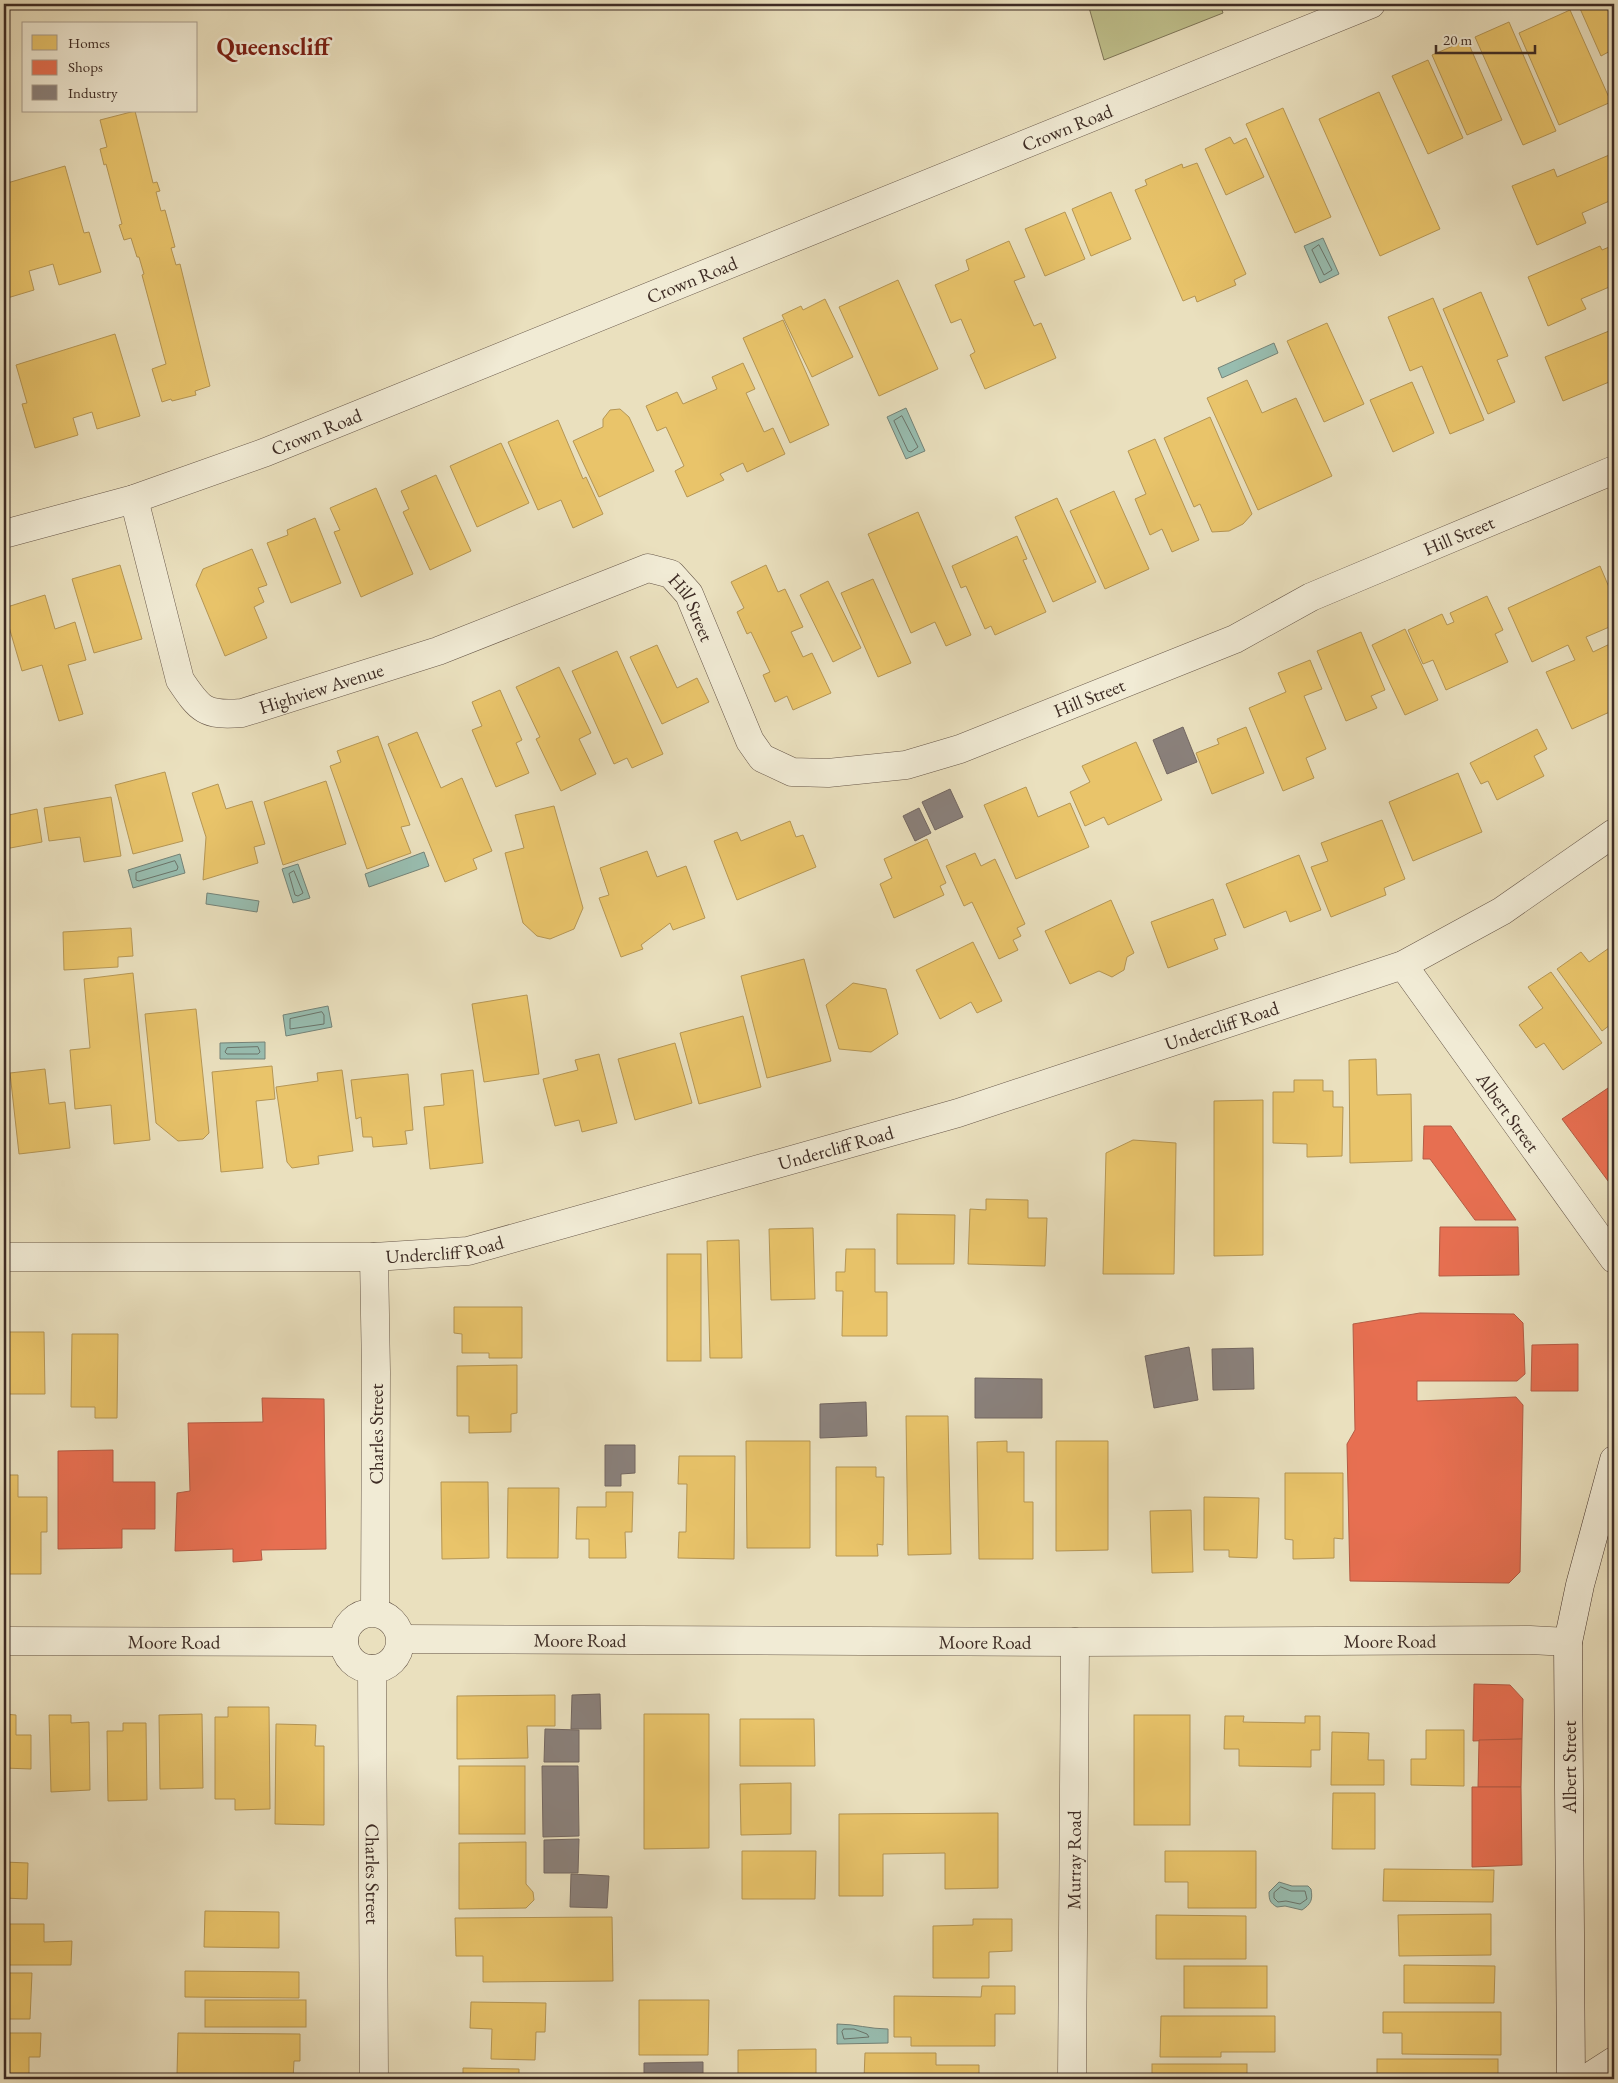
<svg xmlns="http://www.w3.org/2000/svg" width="1618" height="2083" viewBox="0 0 1618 2083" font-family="'EB Garamond',serif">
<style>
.green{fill:#bfc08c;stroke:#7e7658}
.water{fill:#98bdb0;stroke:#748378}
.homes{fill:#e9c46a;stroke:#b59655}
.shops{fill:#e76f51;stroke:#b45b44}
.industry{fill:#8a817c;stroke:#736762}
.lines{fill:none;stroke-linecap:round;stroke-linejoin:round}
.shore{stroke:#6a746a;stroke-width:1}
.street-casing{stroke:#68584a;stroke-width:29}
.secondary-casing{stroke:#3d2b24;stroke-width:29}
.street{stroke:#f1ebd5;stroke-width:28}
.secondary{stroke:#f1ebd5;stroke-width:28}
.labels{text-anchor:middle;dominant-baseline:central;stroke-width:5;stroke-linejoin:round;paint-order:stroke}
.street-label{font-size:19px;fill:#3d2b24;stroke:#f1ebd5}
.district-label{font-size:24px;font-weight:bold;fill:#7a1f14;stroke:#f1ebd5}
</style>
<rect width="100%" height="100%" fill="#eae0be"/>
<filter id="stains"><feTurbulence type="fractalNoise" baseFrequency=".004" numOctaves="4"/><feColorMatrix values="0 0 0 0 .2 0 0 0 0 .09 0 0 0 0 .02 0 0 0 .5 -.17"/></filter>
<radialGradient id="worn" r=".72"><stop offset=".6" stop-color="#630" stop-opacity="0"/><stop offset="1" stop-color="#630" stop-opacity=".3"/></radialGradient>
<path class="green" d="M1088,4H1220L1223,13L1104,60Z"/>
<g class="water">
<path d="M1323,238L1339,274L1320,283L1304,246Z"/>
<path d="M1274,343L1278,353L1222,378L1218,368Z"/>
<path d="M906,408L925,451L906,459L887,417Z"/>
<path d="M424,852L429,866L369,887L365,874Z"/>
<path d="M180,854L185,873L133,888L128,870Z"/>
<path d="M298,864L310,898L293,903L282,869Z"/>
<path d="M207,893L259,901L257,912L206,904Z"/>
<path d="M328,1006L332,1027L286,1036L283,1015Z"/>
<path d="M265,1042V1059H220V1043Z"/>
<path d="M1279,1882L1292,1886H1308L1311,1889C1313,1900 1311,1904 1302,1910L1285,1906L1277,1907C1270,1903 1269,1900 1269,1892Z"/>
<path d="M837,2024C855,2024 870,2029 888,2029V2043L837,2044Z"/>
</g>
<g class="homes">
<path d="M1578,4H1605L1614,24V49L1601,56Z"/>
<path d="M1570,10L1611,102L1559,125L1519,33Z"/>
<path d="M1509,22L1556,131L1523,145L1475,37Z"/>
<path d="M1467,40L1502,120L1467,135L1432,55Z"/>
<path d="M1428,60L1463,138L1428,154L1392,76Z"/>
<path d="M1379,92L1440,229L1380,256L1319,119Z"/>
<path d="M1283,108L1331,217L1295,233L1246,124Z"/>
<path d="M135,111L153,183L157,182L160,191L156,192L161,211L165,210L175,247L171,248L176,265L180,264L210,386L195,391L196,395L172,401L171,399L162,402L152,369L166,364L142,275L144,274L139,257H137L131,238L124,240L119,225L122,224L106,164L104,165L100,149L107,147L100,120Z"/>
<path d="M1230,137L1234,144L1246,138L1264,177L1226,195L1205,149Z"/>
<path d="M1614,153V199L1582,213L1586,223L1537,245L1512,186L1554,169L1557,177Z"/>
<path d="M1197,163L1246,274L1234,280L1236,285L1197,302L1195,296L1183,301L1135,190L1147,185L1145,180L1182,164L1183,168Z"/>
<path d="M65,166L84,233L89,232L101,272L59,285L53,264L29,271L34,290L4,299V184Z"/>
<path d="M1111,192L1131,239L1091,256L1072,209Z"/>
<path d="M1065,212L1085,259L1045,276L1025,229Z"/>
<path d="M1009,241L1025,277L1014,281L1034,326L1041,323L1056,358L985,389L970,355L975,352L961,319L951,323L935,285L969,270L966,260Z"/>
<path d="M1614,245V285L1581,299L1586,309L1548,326L1528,277L1600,246L1602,250Z"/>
<path d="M898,280L938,369L879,396L839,307Z"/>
<path d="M1481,292L1508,356L1497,360L1515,402L1488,414L1443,309Z"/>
<path d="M1433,298L1484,420L1450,434L1422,366L1410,371L1388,317Z"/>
<path d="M825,299L853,357L812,377L782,315L801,306L803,310Z"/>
<path d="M783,320L829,425L790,443L743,338Z"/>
<path d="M1327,323L1364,404L1324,422L1287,341Z"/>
<path d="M1614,329V380L1563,401L1545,357Z"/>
<path d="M115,334L140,416L97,429L92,412L73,418L78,435L35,448L22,404L27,403L16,365Z"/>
<path d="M743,363L755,389L746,393L764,432L773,428L785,454L747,472L743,463L720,474L724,480L687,497L675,471L684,466L666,427L657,431L646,406L677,392L683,404L717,389L712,377Z"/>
<path d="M1247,380L1262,413L1296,398L1332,476L1258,510L1207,398Z"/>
<path d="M1412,382L1434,433L1393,452L1370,400Z"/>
<path d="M620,409L629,417L654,471L599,497L573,441L603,427V419L610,410Z"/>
<path d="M1210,417L1252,514L1243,524L1229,531L1212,532L1200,504L1194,507L1164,438Z"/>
<path d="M558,420L583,479L586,477L603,514L573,528L561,500L538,510L508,442Z"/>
<path d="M1155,439L1199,540L1172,552L1162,529L1150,535L1135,499L1146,494L1128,451Z"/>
<path d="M501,443L529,503L477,527L450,466Z"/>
<path d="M436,475L471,551L430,570L403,512L409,509L401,491Z"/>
<path d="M376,488L413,574L361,597L334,532L340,530L330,508Z"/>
<path d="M1114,491L1149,569L1105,589L1070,511Z"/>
<path d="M1057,498L1096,582L1053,602L1015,517Z"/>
<path d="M918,512L971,635L946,646L935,622L911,633L868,534Z"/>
<path d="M315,518L341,583L291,603L267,543L288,535L287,530Z"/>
<path d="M1017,536L1027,559L1023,560L1046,612L995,635L991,626L985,629L966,586L961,588L952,566Z"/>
<path d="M252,549L267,585L258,588L264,602L254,607L267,638L225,656L196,585L203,569Z"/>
<path d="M120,565L142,639L94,653L72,579Z"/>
<path d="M766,565L778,592L785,589L803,627L791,632L803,657L812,653L831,693L793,710L787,696L775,702L763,675L770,672L751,632L747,634L737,612L744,608L731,582Z"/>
<path d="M1600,566L1614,599V625L1586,637L1593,652L1614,642V710L1572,729L1546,672L1575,660L1568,645L1532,662L1508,608Z"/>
<path d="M873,579L911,663L878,677L841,593Z"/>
<path d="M828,581L861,648L833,662L800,595Z"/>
<path d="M45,595L55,629L75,622L86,660L68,665L83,714L59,721L42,665L22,671L4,610V608Z"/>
<path d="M1487,596L1503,630L1495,634L1508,662L1446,690L1433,660L1423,664L1408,630L1442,614L1447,625L1454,622L1450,613Z"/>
<path d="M1405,629L1438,700L1405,715L1372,645Z"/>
<path d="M1361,632L1385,690L1371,696L1377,708L1346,721L1317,651Z"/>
<path d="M657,645L677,688L697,678L709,702L662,724L630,657Z"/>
<path d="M617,651L663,754L632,768L627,758L614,764L572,671Z"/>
<path d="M1310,660L1322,689L1304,696L1326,749L1306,758L1314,778L1283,791L1249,708L1286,692L1278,673Z"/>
<path d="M559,667L591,733L579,739L596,774L561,791L536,739L540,737L516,687Z"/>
<path d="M500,690L522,740L516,743L529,773L496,787L472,730L482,726L472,702Z"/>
<path d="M1246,727L1264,773L1212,794L1196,753L1219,744L1217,739Z"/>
<path d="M1537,729L1547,749L1534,756L1544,776L1497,800L1488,781L1481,784L1470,763Z"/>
<path d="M417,732L441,788L462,778L492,851L473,859L477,869L445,882L388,744Z"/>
<path d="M378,736L410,825L401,827L411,853L367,869L330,766L341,762L337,751Z"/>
<path d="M1136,742L1162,800L1108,825L1104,817L1085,826L1070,792L1090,782L1082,766Z"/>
<path d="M165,772L183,841L133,854L115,785Z"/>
<path d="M1458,773L1482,832L1413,861L1389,802Z"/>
<path d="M326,781L346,844L283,865L264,802Z"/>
<path d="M218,784L226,809L252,801L265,844L254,847L258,863L203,880L206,837L192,793Z"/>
<path d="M1026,787L1038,817L1070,803L1089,847L1016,879L984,805Z"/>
<path d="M111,797L121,856L84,862L80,837L49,841L44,808Z"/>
<path d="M554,806L583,908L574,929L550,939L537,936L523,923L505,853L524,848L515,815Z"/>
<path d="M37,809L42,842L5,849L4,816Z"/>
<path d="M1382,820L1405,879L1384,888L1386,895L1331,917L1311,867L1328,861L1321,843Z"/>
<path d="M790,821L796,837L803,835L816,867L737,900L714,841L737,832L741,841Z"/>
<path d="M927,839L946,883L940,886L944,895L894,918L880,884L892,878L884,859Z"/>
<path d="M647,851L657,877L686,866L705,918L673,930L670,923L641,945L643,949L621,957L599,898L609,895L600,868Z"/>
<path d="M975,853L981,866L995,859L1025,924L1017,928L1021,936L1013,940L1018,950L999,959L972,902L964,906L946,866Z"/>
<path d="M1299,855L1321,910L1290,922L1286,911L1244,928L1226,884Z"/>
<path d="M1213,899L1226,935L1214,939L1218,949L1168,968L1151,922Z"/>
<path d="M1111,900L1134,953L1127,957L1124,970L1112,977L1099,971L1070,984L1045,931Z"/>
<path d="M131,928L133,956L118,957V967L64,970L63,932Z"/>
<path d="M973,942L1002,1001L977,1013L971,1002L940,1019L916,970Z"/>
<path d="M1612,946L1614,949V1022L1602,1031L1557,969L1581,952L1589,962Z"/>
<path d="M804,959L831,1061L767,1078L741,976Z"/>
<path d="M1551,972L1602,1043L1563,1070L1544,1043L1536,1048L1519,1025L1543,1008L1528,987Z"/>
<path d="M133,973L150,1140L114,1144L111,1105L75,1109L70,1050L90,1048L84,979Z"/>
<path d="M853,983L886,989L898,1034L871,1052L839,1049L826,1005Z"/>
<path d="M527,995L539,1074L484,1082L472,1004Z"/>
<path d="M196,1009L209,1133L203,1139L178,1141L156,1123L145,1014Z"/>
<path d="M743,1016L761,1087L699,1104L680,1033Z"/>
<path d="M675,1043L692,1103L635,1120L618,1059Z"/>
<path d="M599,1054L617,1123L582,1132L579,1120L555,1126L543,1079L578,1070L575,1060Z"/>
<path d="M1376,1059L1377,1095L1411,1094L1412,1161L1350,1163L1349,1060Z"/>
<path d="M272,1066L275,1099L256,1101L263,1168L221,1172L212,1072Z"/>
<path d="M45,1069L49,1104L65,1102L70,1148L19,1154L10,1073Z"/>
<path d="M342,1070L353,1151L318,1156L319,1164L292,1168L287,1162L276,1087L318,1081L317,1073Z"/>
<path d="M473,1070L483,1163L430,1169L424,1107L444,1105L441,1074Z"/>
<path d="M408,1074L413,1130L405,1131L407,1144L373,1147L372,1137H363L361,1117L356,1119L351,1080Z"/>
<path d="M1294,1080H1323V1091H1333V1107H1343L1342,1156L1307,1157V1144L1273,1143V1092H1294Z"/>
<path d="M1263,1100V1255L1214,1256V1101Z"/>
<path d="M1133,1140L1176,1143L1174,1274H1103L1106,1153Z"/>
<path d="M986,1199L1028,1200V1218H1047L1045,1266L968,1264L970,1209L986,1210Z"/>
<path d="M897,1214L955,1215L954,1264H897Z"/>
<path d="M813,1228L815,1299L771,1300L769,1229Z"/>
<path d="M739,1240L742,1358H710L707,1241Z"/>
<path d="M846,1249H875V1292H887V1336H842L843,1291H836V1272H845Z"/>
<rect x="667" y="1254" width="34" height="107"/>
<path d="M454,1307H522V1358H489V1353H462V1334L454,1333Z"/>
<path d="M4,1332H44L45,1394H4Z"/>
<path d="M72,1334H118L117,1418H95V1407H71Z"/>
<path d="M517,1365V1413L511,1414V1432L469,1433V1416H457V1366Z"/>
<path d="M906,1416H948L951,1554L908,1555Z"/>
<path d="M746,1441H810V1548H747Z"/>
<path d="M1007,1441V1452H1024V1502H1033V1559H979L977,1442Z"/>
<path d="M1056,1441H1108V1550L1056,1551Z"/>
<path d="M679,1456H735L734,1559L678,1558L679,1532H686L687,1484H678Z"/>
<path d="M836,1467H876V1477H884L883,1545L877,1544L878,1556H836Z"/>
<path d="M1285,1473H1343V1539L1334,1538V1558L1293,1559V1540L1285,1539Z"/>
<path d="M4,1475H18V1497H47V1532H41V1574H4Z"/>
<path d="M441,1482H488L489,1558L442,1559Z"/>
<path d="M508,1488H559L558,1558H507Z"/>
<path d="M606,1492H633L632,1532H625L626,1558H589V1539H576L577,1507H606Z"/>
<path d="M1204,1497L1259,1498L1257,1558L1229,1557V1550H1204Z"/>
<path d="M1191,1510L1193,1572L1152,1573L1150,1511Z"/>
<path d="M555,1695V1726H527L528,1758L457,1759V1696Z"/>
<path d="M228,1707H269L270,1809L235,1810V1799H215V1717H228Z"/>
<path d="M4,1714L16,1715V1735H31V1769L4,1768Z"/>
<path d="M202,1714L203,1788L160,1789L159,1715Z"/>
<path d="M644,1714H709V1848L644,1849Z"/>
<path d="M49,1715H71V1723L89,1722L90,1790L51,1792Z"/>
<rect x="1134" y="1715" width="56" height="110"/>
<path d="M1225,1716H1244L1243,1722L1305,1723V1716H1320V1750H1311V1767L1239,1766V1749H1224Z"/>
<path d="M740,1719H814L815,1766H740Z"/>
<path d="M123,1723H146L147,1800L108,1801L107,1731H123Z"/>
<path d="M276,1724L316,1725L315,1746H324V1825L275,1824Z"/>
<path d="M1426,1730H1464V1786L1411,1785V1759H1426Z"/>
<path d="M1332,1732L1369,1733L1368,1760H1384V1785H1331Z"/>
<rect x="459" y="1766" width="66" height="68"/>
<path d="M791,1783V1834L741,1835L740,1784Z"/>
<path d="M1333,1793H1375V1849H1332Z"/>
<path d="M998,1813V1888L945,1889V1853L883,1854V1896H839V1814Z"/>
<path d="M526,1842V1884L533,1892L534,1900L526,1908L459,1909V1843Z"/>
<path d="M742,1851H816L815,1899H742Z"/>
<path d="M1165,1851H1256V1908H1188V1882H1165Z"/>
<path d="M4,1862L28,1863L27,1899L4,1898Z"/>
<path d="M1384,1869L1494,1870L1493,1902L1383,1901Z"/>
<path d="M205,1911L279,1912V1948L204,1947Z"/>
<path d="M1491,1914V1955L1399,1956L1398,1915Z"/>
<path d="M1156,1915L1246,1916V1959H1156Z"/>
<path d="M612,1917L613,1981L483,1982V1956H456L455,1918Z"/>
<path d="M973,1919H1012V1951L989,1952V1978H933V1926L973,1925Z"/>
<path d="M4,1924H44V1942L72,1941L71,1965H4Z"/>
<path d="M1404,1965L1495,1966L1494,2003H1404Z"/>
<rect x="1184" y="1966" width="83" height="42"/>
<path d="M185,1971L299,1972V1998L185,1997Z"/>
<path d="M4,1973H32L30,2019H4Z"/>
<path d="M982,1986H1015V2014H995V2046H911V2037H894V1996L981,1997Z"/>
<rect x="205" y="2000" width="101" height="27"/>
<path d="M639,2000H709L708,2055H639Z"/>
<path d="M471,2002L546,2003L545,2032H536L535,2060L491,2059L492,2029L470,2028Z"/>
<path d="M1383,2012H1501V2055L1402,2054V2033H1383Z"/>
<path d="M1161,2016H1275V2052H1221V2057H1160Z"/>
<path d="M4,2033H41L40,2057H29V2079H4Z"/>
<path d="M178,2033L300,2034V2061H294L293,2079H223V2075H177Z"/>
<path d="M816,2049V2079H738V2050Z"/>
<path d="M865,2053H936V2065H979V2079H864Z"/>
<rect x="1377" y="2059" width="121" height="20"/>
<rect x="1152" y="2064" width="95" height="15"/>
<path d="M463,2068L519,2069V2079H463Z"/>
</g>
<g class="shops">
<path d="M1614,1084V1189L1562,1119Z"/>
<path d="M1424,1126H1451L1516,1220H1475L1430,1159H1423Z"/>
<path d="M1440,1227H1518L1519,1275L1439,1276Z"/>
<path d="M1420,1313L1514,1314L1523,1323L1525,1374L1517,1381H1417V1401L1516,1397L1523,1405L1520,1572L1509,1583L1350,1581L1347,1444L1355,1430L1353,1324Z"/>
<path d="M1578,1344V1391H1531L1532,1345Z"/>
<path d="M262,1398L324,1399L326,1549L261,1550L262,1560L233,1562V1549L175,1551L177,1493L190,1491L188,1423L263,1422Z"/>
<path d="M113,1450V1482H155V1529H122V1548L58,1549V1451Z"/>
<path d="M1474,1684L1510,1685L1523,1699L1522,1739L1473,1741Z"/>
<path d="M1522,1739L1521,1787H1478L1479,1740Z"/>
<path d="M1472,1787H1521L1522,1865L1472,1867Z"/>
</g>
<g class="industry">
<path d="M1183,727L1197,762L1167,774L1153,740Z"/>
<path d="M950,789L963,817L935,830L922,802Z"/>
<path d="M919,808L931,833L915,841L903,816Z"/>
<path d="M1189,1347L1198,1400L1154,1408L1145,1356Z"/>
<path d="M1253,1348L1254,1389L1213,1390L1212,1349Z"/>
<path d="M975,1378L1042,1379V1418H975Z"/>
<path d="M866,1402L867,1436L820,1438V1404Z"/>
<path d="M605,1445H635V1473L621,1474V1486H605Z"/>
<path d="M600,1694L601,1729H571L572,1695Z"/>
<path d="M545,1729L579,1730V1762H544Z"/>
<path d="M542,1766H578L579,1836L543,1837Z"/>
<path d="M579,1839L578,1873H544V1840Z"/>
<path d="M571,1874L609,1876L607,1908L570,1907Z"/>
<path d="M703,2062V2079H644V2063Z"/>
</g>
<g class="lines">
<g class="shore">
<path d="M1319,245L1332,270L1324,275L1312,250Z"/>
<path d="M902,416L918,447L911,452L908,451L894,421Z"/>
<path d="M175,861L178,867L177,870L139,881L136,880V873Z"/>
<path d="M294,871L303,893L298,896L295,895L289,874Z"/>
<path d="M322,1012L324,1015V1024L290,1029V1019Z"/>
<path d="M258,1047L260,1052L258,1054H227L225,1052L227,1048Z"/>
<path d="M1281,1887L1291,1891H1305L1307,1899L1300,1904L1286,1901L1278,1902L1274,1898V1893Z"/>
<path d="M844,2029H854L867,2034L869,2037L844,2039L842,2032Z"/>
</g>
<g class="street-casing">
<g id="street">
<path id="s1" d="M134,499L180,680C200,710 205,716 242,713L438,651L648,568L671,574L689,594L750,741L762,758L792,772L828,773L906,765L960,749L1235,639L1311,597L1614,470"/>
<path id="s2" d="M4,534L134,499L266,452L1371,4"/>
<path id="s3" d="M1403,965L1614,1259"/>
<path id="s4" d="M4,1257H374L468,1251L958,1113L1403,965L1502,911L1614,833"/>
<path d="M374,1257L376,1372L375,1612"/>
<circle cx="372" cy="1641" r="28"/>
<path id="s5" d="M401,1639L1075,1642L1530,1640L1568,1642"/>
<path id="s6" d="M4,1641L344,1642"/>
<path id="s7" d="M372,1669L374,2079"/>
<path id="s8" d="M1072,2079L1075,1642"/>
<path d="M1586,2079L1614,2061"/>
</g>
</g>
<g class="secondary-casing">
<path id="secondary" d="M1571,2079L1568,1642L1580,1585L1614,1460"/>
</g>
<use href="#street" class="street"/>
<use href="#secondary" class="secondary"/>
</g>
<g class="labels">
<g class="street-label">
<text stroke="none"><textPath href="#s2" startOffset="1139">Crown Road</textPath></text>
<text stroke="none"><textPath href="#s2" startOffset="734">Crown Road</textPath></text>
<text stroke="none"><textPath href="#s2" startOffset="329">Crown Road</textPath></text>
<text stroke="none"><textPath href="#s1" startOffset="1672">Hill Street</textPath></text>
<text stroke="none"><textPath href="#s1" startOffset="758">Hill Street</textPath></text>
<text stroke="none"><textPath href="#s1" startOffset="346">Highview Avenue</textPath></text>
<text stroke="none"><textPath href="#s1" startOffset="1268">Hill Street</textPath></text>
<text stroke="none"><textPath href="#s4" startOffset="1251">Undercliff Road</textPath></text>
<text stroke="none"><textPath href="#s3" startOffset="181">Albert Street</textPath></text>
<text stroke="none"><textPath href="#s4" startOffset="846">Undercliff Road</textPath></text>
<text stroke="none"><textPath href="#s4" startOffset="441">Undercliff Road</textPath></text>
<text transform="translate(376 1434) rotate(-90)">Charles Street</text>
<text stroke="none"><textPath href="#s5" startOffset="179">Moore Road</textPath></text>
<text stroke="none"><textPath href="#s6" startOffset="170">Moore Road</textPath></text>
<text stroke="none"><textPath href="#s5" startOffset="989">Moore Road</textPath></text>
<text stroke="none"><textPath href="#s5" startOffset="584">Moore Road</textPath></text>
<text transform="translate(1569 1767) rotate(-90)">Albert Street</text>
<text stroke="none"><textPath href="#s8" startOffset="219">Murray Road</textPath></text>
<text stroke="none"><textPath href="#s7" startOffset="205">Charles Street</textPath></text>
</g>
<g class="district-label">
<text x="273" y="46">Queenscliff</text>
</g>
</g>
<rect width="1618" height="2083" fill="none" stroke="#eae0be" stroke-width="20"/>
<rect x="5" y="5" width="1608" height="2073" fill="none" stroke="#3d2b24" stroke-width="2.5"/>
<rect x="10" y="10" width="1598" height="2063" fill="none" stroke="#3d2b24"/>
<rect x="22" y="22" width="175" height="90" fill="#f1ebd5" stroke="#a99e8e"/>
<rect x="32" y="35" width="25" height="15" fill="#e9c46a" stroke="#a99e8e"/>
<text x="68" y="48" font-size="15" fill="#3d2b24">Homes</text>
<rect x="32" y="60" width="25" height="15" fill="#e76f51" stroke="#a99e8e"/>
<text x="68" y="72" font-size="15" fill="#3d2b24">Shops</text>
<rect x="32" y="85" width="25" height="15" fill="#8a817c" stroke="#a99e8e"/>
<text x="68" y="98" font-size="15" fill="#3d2b24">Industry</text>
<path d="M1436 45v8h99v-8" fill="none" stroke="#3d2b24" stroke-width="2.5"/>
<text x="1443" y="45" font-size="15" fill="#3d2b24" stroke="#f1ebd5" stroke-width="4" paint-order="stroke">20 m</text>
<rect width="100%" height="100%" filter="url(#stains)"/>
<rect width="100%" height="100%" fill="url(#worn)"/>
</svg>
